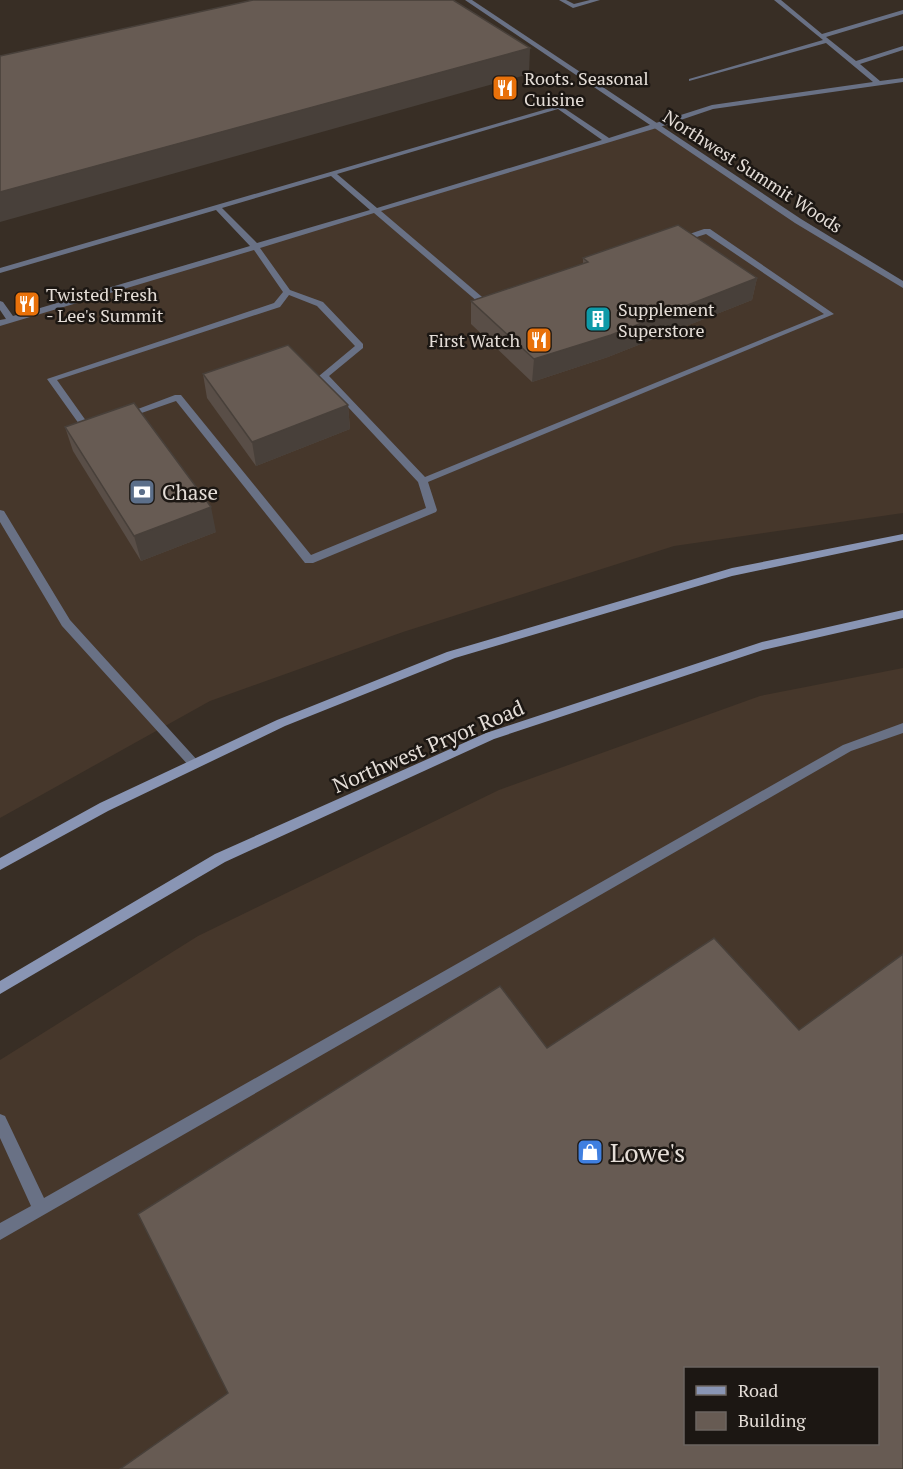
<svg xmlns="http://www.w3.org/2000/svg" width="903" height="1469" viewBox="0 0 903 1469" font-family="'PT Serif',serif">
<style>
.built{fill:#46372b;fill-rule:evenodd}
.lines{fill:none;stroke-linecap:round;stroke-linejoin:round}
.service{fill:#697185;fill-rule:evenodd}
.minor{fill:#697185;fill-rule:evenodd}
.secondary{fill:#8995b4;fill-rule:evenodd}
.wall{fill:#594e47}
.shaded-wall{fill:#48403a}
.building{fill:#675b53;stroke:#48403a;stroke-width:1.5;fill-rule:evenodd}
.labels{text-anchor:middle;dominant-baseline:central;stroke-width:5;stroke-linejoin:round;paint-order:stroke}
.far-poi-label{font-size:18px;fill:#e4ddd7;stroke:#1c1713;text-anchor:start}
.far-street-label{font-size:18px;fill:#e4ddd7;stroke:#1c1713}
.poi-label{font-size:21px;fill:#e4ddd7;stroke:#1c1713;text-anchor:start}
.street-label{font-size:21px;fill:#e4ddd7;stroke:#1c1713}
.near-poi-label{font-size:26px;fill:#e4ddd7;stroke:#1c1713;text-anchor:start}
</style>
<rect width="100%" height="100%" fill="#382e25"/>
<g class="built">
<path d="M658,126L903,285V513L674,546L403,632L210,701L0,818V320Z"/>
<path d="M903,668V1469H0V1060L198,936L499,790L760,696ZM686,1368H878V1444H686Z"/>
</g>
<g class="lines">
<g class="service">
<path d="M559,0H566L574,4L590,0H600L573,8Z"/>
<path d="M774,0H781L822,34L903,10V14L826,37L856,61L903,46V50L860,64L880,81L903,78V82L713,109L660,127L381,211L488,302H494L495,304L491,308H485L374,213L260,248L290,290L323,302L363,344V348L329,376L425,477L824,314L706,234L678,243H675V239L704,229H710L834,314L428,482L437,510L436,512L313,563H305L176,401L130,417L127,418L122,415L175,395H181L311,555L426,508L418,482L319,376L355,346L317,306L289,295L280,307L57,380L89,425H96V429L84,431L47,379L274,303L283,292L254,250L0,326V320L6,319L0,310V301L3,302L13,316L250,246L216,210L0,273V268L557,106H561L609,138L712,105L873,82L826,43L689,81V79L823,40ZM558,109L602,140L377,208L337,174ZM331,176L370,210L257,243L222,208Z"/>
<path d="M0,510L4,511L70,620L198,761L200,764L198,767H190L62,626L0,522Z"/>
<path d="M903,723V733L851,751L0,1240V1223L31,1206L0,1138V1114L5,1116L44,1198L843,745Z"/>
</g>
<path class="minor" d="M465,0H472L801,219L903,281V288L795,223Z"/>
<g class="secondary">
<path d="M903,534V540L732,576L455,658L285,726L108,811L0,870V858L100,803L277,720L447,652L732,568Z"/>
<path d="M903,610V618L763,650L494,739L225,862L0,994V981L215,854L486,733L762,642Z"/>
</g>
</g>
<g class="wall">
<path d="M583,258L757,278L752,300L608,357L532,382L471,324V301L583,264Z"/>
<path d="M203,374L348,405L350,429L256,466L207,398Z"/>
<path d="M65,427L216,532L141,561L73,451Z"/>
</g>
<g class="shaded-wall">
<path d="M530,48L529,74L0,222V192Z"/>
<path d="M757,278L752,300L608,357L532,382L534,359Z"/>
<path d="M348,405L350,429L256,466L252,442Z"/>
<path d="M211,507L216,532L141,561L134,536Z"/>
</g>
<g class="building">
<path d="M253,0H453L530,48L0,192V56Z"/>
<path d="M678,225L757,278L611,335L534,359L471,301L588,262L583,258Z"/>
<path d="M288,345L348,405L252,442L203,374Z"/>
<path d="M134,403L211,507L134,536L65,427Z"/>
<path d="M714,938L799,1030L903,954V1469H120L228,1393L138,1214L500,986L547,1048ZM686,1368H878V1443H686Z"/>
</g>
<defs>
<g id="restaurant-square" transform="scale(1.35)"><rect x="-9" y="-9" width="18" height="18" rx="4" fill="#e8710a" stroke="#1c1713"/><path d="M-5-6h1v4h1v-4h1v4h1v-4h1v5L-1.5 .5V6h-2V.5L-5-1ZM5-6V6H3V1.5H1.5Q1.5-4 5-6Z" fill="#fff"/></g>
<g id="building-square" transform="scale(1.35)"><rect x="-9" y="-9" width="18" height="18" rx="4" fill="#0f9aa8" stroke="#1c1713"/><path d="M-4-6H4V6H1V3H-1V6H-4ZM-2.5-4.3h1.7v1.8h-1.7ZM.8-4.3h1.7v1.8H.8ZM-2.5-1h1.7V.8h-1.7ZM.8-1h1.7V.8H.8Z" fill="#fff"/></g>
<g id="bank-square" transform="scale(1.35)"><rect x="-9" y="-9" width="18" height="18" rx="4" fill="#5c6f8a" stroke="#1c1713"/><path d="M-6-4H6V4H-6ZM0-2.3a2.3 2.3 0 1 0 0 4.6a2.3 2.3 0 1 0 0-4.6Z" fill="#fff"/></g>
<g id="shop-square" transform="scale(1.35)"><rect x="-9" y="-9" width="18" height="18" rx="4" fill="#3f7fe0" stroke="#1c1713"/><path d="M-5-2.5h2.3a2.7 3.5 0 0 1 5.4 0H5L5.5 6h-11ZM-1.5-2.5h3a1.5 2.3 0 0 0-3 0Z" fill="#fff"/></g>
</defs>
<g fill-rule="evenodd">
<use href="#restaurant-square" x="505" y="88"/>
<use href="#restaurant-square" x="27" y="304"/>
<use href="#building-square" x="598" y="319"/>
<use href="#restaurant-square" x="539" y="340"/>
<use href="#bank-square" x="142" y="492"/>
<use href="#shop-square" x="590" y="1152"/>
</g>
<g class="labels">
<g class="far-poi-label">
<text x="524" y="78">Roots. Seasonal<tspan x="524" dy="21">Cuisine</tspan></text>
<text x="46" y="294">Twisted Fresh<tspan x="46" dy="21">- Lee's Summit</tspan></text>
<text x="618" y="309">Supplement<tspan x="618" dy="21">Superstore</tspan></text>
<text x="520" y="340" text-anchor="end">First Watch</text>
</g>
<g class="far-street-label">
<text transform="translate(753 171) rotate(33)">Northwest Summit Woods</text>
</g>
<g class="poi-label">
<text x="162" y="492">Chase</text>
</g>
<g class="street-label">
<text transform="translate(428 746) rotate(-23)">Northwest Pryor Road</text>
</g>
<g class="near-poi-label">
<text x="610" y="1152">Lowe's</text>
</g>
</g>
<rect x="684" y="1367" width="195" height="78" fill="#1c1713" stroke="#6c6661" stroke-width="1.5"/>
<rect x="696" y="1386" width="30" height="9" fill="#8995b4" stroke="#6c6661" stroke-width="1.5"/>
<text x="738" y="1397" font-size="18" fill="#e4ddd7">Road</text>
<rect x="696" y="1412" width="30" height="18" fill="#675b53" stroke="#6c6661" stroke-width="1.5"/>
<text x="738" y="1427" font-size="18" fill="#e4ddd7">Building</text>
</svg>
